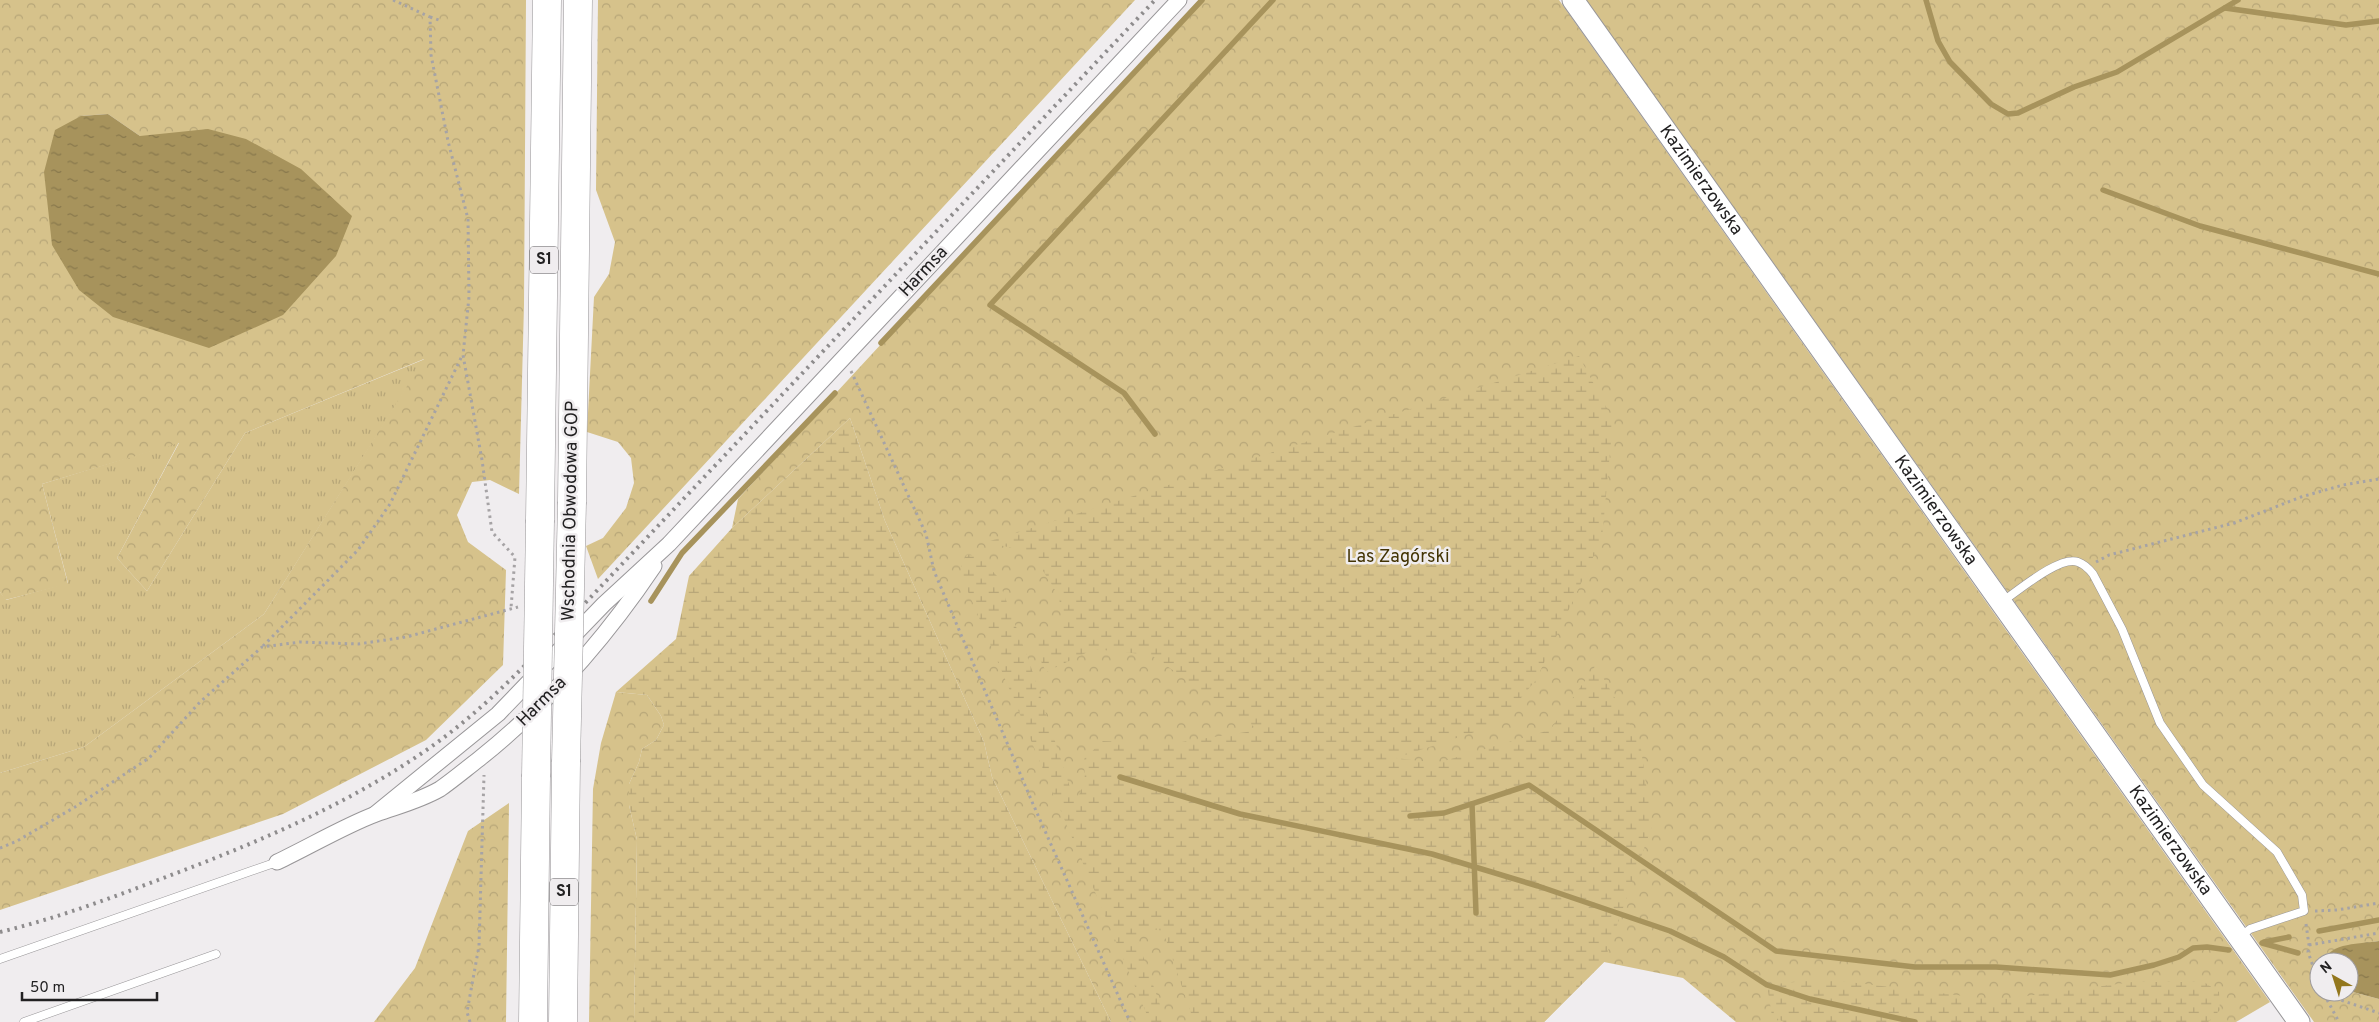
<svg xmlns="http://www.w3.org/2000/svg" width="2379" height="1022" viewBox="0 0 2379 1022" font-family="Overpass,sans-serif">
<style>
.grass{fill:url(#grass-tufts)}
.forest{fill:url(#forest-crowns);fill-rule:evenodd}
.wetland{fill:url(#wetland-marsh)}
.water{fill:url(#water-ripples)}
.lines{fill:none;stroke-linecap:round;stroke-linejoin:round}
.stream{stroke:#a7935c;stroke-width:5.5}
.lane-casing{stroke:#989698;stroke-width:9}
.street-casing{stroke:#989698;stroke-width:17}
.secondary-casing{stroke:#989698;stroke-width:23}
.highway-casing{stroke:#989698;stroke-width:29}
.path{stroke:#a6a3a5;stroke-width:3;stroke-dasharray:2.5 4;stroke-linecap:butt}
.lane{stroke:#fff;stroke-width:8}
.street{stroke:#fff;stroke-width:15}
.secondary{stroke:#fff;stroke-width:21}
.highway{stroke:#fff;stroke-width:28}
.rail{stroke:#8e8c8d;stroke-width:4;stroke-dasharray:2.5 5;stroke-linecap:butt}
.highway-bridge-casing{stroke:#989698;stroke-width:29;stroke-linecap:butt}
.highway-bridge{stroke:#fff;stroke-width:28}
.labels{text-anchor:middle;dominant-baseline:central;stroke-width:5;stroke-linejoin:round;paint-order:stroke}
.shield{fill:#f0edef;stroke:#605e60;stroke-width:1}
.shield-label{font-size:16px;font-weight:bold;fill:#222122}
.street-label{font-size:18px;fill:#222122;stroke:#f0edef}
.park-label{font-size:18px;fill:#433404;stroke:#f0edef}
</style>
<defs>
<pattern id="grass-tufts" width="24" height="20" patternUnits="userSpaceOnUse" patternTransform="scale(1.25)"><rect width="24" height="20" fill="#d6c28b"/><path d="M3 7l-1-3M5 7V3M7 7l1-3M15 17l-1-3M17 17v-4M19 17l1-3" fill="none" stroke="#b7a678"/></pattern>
<pattern id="forest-crowns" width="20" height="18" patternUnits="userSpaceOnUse" patternTransform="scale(1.25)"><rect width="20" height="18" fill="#d6c28b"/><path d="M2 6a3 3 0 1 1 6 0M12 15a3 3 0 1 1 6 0" fill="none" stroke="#b7a678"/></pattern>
<pattern id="wetland-marsh" width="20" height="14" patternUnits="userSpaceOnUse" patternTransform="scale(1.25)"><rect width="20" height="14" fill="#d6c28b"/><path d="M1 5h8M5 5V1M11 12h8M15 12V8" fill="none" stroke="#b7a678"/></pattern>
<pattern id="water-ripples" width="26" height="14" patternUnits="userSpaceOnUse" patternTransform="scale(1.25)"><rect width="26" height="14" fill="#a7935c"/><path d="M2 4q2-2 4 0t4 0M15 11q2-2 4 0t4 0" fill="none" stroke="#88784c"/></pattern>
</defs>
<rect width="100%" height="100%" fill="#f0edef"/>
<path class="grass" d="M425,359L264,614L84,747L0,773V592L6,600L68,583L42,484L179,442L117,558L147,591L245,433Z"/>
<g class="forest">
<path d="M0,0H526L524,305L519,494L490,480L472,482L457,515L468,542L506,570L503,665L426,740L283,814L0,910V773L84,747L264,614L424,359L245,433L147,591L117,558L179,443L42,484L68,584L5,600L0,592ZM108,114L140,136L81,116Z"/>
<path d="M598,0H1135L598,579L586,546L603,538L626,508L634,483L631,458L618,442L587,432L594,297L609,274L615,242L596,190Z"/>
<path d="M1199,0H1559L2270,1002L2236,1022H1736L1683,978L1604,962L1544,1022H1111L992,777L984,742L885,521L850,418L732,528L738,499Z"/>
<path d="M1586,0H2379V941L2347,946L2324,959V962H2319V992L2349,991L2379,999V1022H2314Z"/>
<path d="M616,692L647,695L661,716L664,725L656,740L642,749L639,762L629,784V805L637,840L634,1022H589L593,789L601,743Z"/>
<path d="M509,803L506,1022H374L415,968L468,831Z"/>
</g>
<g class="wetland">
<path d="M1579,356L1613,420L1602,538L1536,680L1499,724L1396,758L1437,763L1550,730L1596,665L1640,742L1652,826L1604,962L1544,1022H1194L1162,928L1136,936L1166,1022H1150L961,575V563L967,555L978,556L997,576L1030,664L1075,803L1085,782L1084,759L1103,741L1169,744L1259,730L1151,655L1094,649L1046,672L1033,644L1065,623L1058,595L1032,553L987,542Z"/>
<path d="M850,418L885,521L984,742L992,777L1111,1022H634L637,840L629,805V784L639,762L642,749L656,740L664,725L661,716L647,695L616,692L676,639L689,576L732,528Z"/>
<path d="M1824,979L1997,1000L2133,982H2204L2219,992L2220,1010L2208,1022H1784L1772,1016L1767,985Z"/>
</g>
<g class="water">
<path d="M108,114L140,136L208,129L246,139L301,169L352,216L336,256L283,315L209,348L113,317L79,290L52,245L44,172L55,130L81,116Z"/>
<path d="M2379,941V999L2349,991V962H2324C2329,942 2362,944 2379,941Z"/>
</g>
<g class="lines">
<g class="stream">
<path d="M1926,0L1938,41L1950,62L1991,104L2008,114L2018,113L2074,87L2117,72L2238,0"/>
<path d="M2225,8L2346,25L2379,21"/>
<path d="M2103,190L2200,226L2379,274"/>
<path d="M881,343L1202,0"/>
<path d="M1155,434L1124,393L990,305L1273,0"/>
<path d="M651,601L682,553L835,393"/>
<path d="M1120,777L1240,814L1432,854L1538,886L1670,931L1724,957L1767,985L1810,999L1915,1022"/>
<path d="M1472,804L1476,913"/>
<path d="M1410,816L1444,813L1529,785L1776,951L1915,967H1996L2110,975L2154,965L2179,957L2193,948L2207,947L2229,950"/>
<path d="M2319,931L2379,920"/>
<path d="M2264,942L2289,937"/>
<path d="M2262,943L2298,953"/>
</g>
<g class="lane-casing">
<g id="lane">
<path d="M2003,601C2018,591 2060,555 2078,562C2084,564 2089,569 2093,574L2122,629L2160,723L2203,785L2277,852L2302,895L2304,911L2250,929L2240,937"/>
<path d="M0,959L277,862"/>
<path d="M24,1022L216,954"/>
</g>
</g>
<g class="street-casing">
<g id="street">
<path d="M375,814L498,714L604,604L669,544L1179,0"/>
<path d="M277,862C309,847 344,826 376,814C398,806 419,801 440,789C453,780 466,769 479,759C548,704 605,639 654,566"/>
</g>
</g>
<g class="secondary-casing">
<g id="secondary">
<path id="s1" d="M1573,0L2299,1022"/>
</g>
</g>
<g class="highway-casing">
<g id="highway">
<path d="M572,502L578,0"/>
<path d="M540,520L547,0"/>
<path d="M533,1022L536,777"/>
<path d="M563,1022L566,762"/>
</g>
</g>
<g class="path">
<path d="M393,0L430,17L431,55L448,141L468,219L469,297L463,355L482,460L492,532L515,557L511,608"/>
<path d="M430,17L442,21"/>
<path d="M851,371L926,534L934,571L1033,804L1130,1022"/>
<path d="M2096,562L2109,555L2234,523L2301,497L2343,485L2379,479"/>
<path d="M263,646L358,550L390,504L462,356"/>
<path d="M0,848L17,841L75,807L149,758L200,702L262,647L300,642L358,644L406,637L518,607"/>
<path d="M2315,911L2337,910L2379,903"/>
<path d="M2306,924L2309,945L2308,952L2319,983"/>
<path d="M2309,945L2379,933"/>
<path d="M2323,994L2379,1013"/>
<path d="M2324,994L2339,1022"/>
<path d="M470,1022L467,1012L479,946L484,775"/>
</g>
<use href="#lane" class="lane"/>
<use href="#street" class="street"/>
<use href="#secondary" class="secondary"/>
<use href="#highway" class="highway"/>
<path class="rail" d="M0,932C54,919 106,900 158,880C254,844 351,804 435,744C493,702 540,650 589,599L1155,0"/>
<g class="highway-bridge-casing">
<g id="highway-bridge">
<path d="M566,762L572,502"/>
<path d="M536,777L540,520"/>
</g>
</g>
<use href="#highway-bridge" class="highway-bridge"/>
</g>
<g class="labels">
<g class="shield">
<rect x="530" y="246.5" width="28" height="27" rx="4"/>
<rect x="550" y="878.5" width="28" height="27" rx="4"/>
</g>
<g class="shield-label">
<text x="544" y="260">S1</text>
<text x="564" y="892">S1</text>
</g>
<g class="street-label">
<text stroke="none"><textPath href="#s1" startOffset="221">Kazimierzowska</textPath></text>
<text transform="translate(924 272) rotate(-47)">Harmsa</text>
<text transform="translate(571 511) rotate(-89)">Wschodnia Obwodowa GOP</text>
<text stroke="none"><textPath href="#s1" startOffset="626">Kazimierzowska</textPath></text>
<text transform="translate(542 702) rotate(-45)">Harmsa</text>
<text stroke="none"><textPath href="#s1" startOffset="1031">Kazimierzowska</textPath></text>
</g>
<g class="park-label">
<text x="1398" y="557">Las Zagórski</text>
</g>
</g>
<g transform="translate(2334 977) rotate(321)"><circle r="24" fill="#f0edef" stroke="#9e9b9d"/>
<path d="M0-4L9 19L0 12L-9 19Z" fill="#93771d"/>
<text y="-8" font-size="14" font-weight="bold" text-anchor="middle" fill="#222122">N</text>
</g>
<path d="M22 992v8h135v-8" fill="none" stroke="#222122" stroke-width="2.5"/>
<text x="30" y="992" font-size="15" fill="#222122" stroke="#f0edef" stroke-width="4" paint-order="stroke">50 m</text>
</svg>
